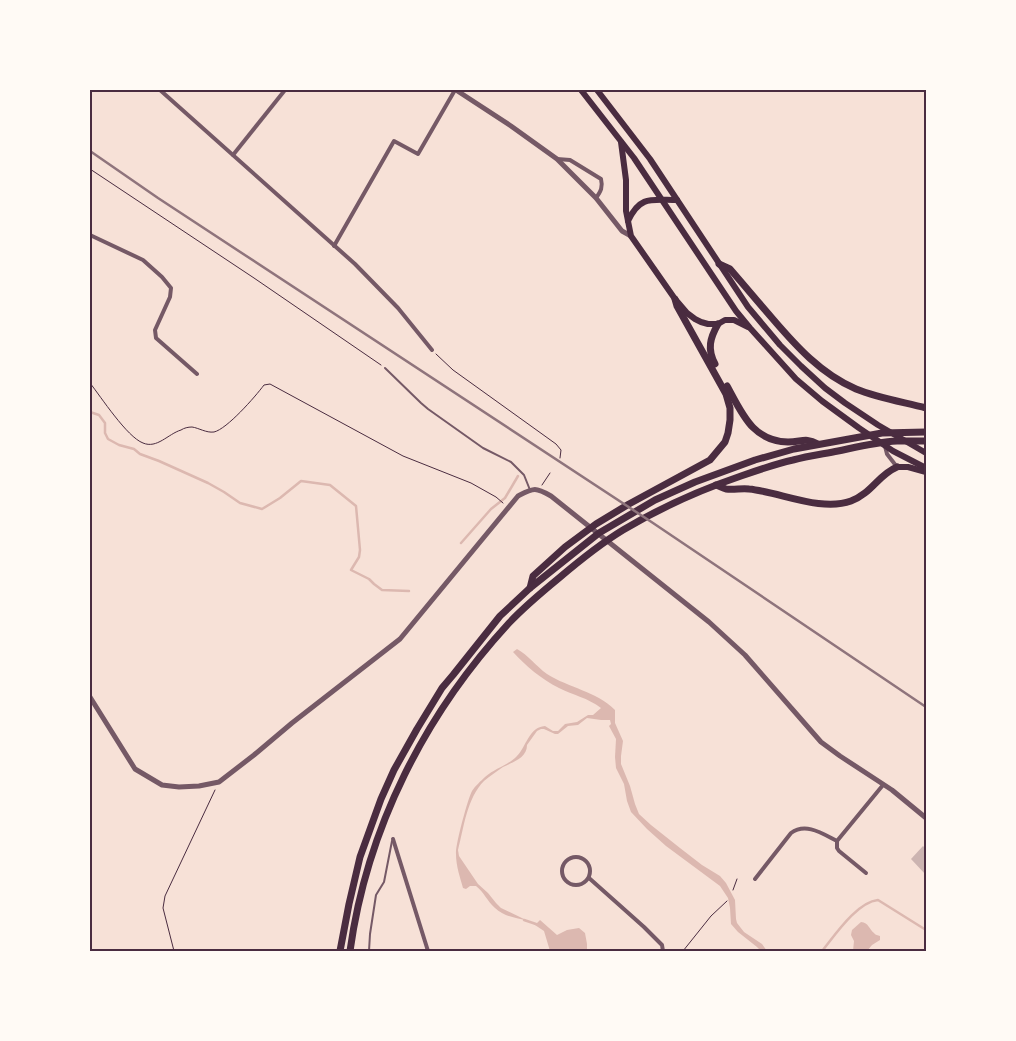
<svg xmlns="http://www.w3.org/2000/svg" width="1016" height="1041" viewBox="0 0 1016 1041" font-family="Inter,sans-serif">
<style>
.water{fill:#dcb8b0}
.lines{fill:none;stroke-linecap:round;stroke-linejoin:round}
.stream{stroke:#dcb8b0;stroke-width:2.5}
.building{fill:#ccb4b1}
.path{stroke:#4a2c40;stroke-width:1}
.service{stroke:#755966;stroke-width:2}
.minor{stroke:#755966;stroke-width:4}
.tertiary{stroke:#755966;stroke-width:5}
.primary{stroke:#4a2c40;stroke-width:6}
.trunk{stroke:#4a2c40;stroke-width:7}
.rail{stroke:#8f747c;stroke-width:2.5}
.neatline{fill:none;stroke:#4a2c40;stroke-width:2}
</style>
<rect width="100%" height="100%" fill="#f7e1d7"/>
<g class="water">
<path d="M517,649C528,655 536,666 547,674C569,688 596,691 615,710V723L623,741L621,756V764L630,786L635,804L639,814L651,825L680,848L702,865L720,876L726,883L735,900L736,919L737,923L744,932L762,944L767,951H761L757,947L738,932L731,924L730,908L728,898L720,886L666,846L647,829L631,812L627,801L624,784L616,768L615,757L616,739L609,726L611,724L610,720H601L587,718L578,725L568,726L558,734H555L544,729H541L537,731L527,745C527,758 513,762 503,767C497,771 490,776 484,781C467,798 464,827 458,850L459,856L478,884L488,893L496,903L501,908L526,920C515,918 503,916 495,908C487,901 484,892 476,886H470L466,889L463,888C460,877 456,866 456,854C455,846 468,798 472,791C475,786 481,781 485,777C495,768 509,765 517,756C526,747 529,727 545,726L553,731H558L565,724L577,722L588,715H593L601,708C588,698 573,695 559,688C541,679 526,666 513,652Z"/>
<path d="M540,920L557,935L567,930L579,928L585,933L587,944V951H550L544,931L532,923H537Z"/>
<path d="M861,922C869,923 869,929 874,933C875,935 878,935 880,936V940L872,945L867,951H853L854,941L851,935L852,930Z"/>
</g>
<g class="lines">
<g class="stream">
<path d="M90,412L99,415L105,423V433L108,439L119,445L134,449L140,454L159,461L208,483L224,492L240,503L262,509L280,498L301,481L330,485L356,506L360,550L359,557L351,570L369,579L374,584L382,590L409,591"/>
<path d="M461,543L491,509L505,498L518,476"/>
<path d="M524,920L536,924"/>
<path d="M822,951C835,935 857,902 878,900L926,930"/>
</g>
</g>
<path class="building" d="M923,846L926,849V875L911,859Z"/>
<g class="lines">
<g class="path">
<path d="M90,169L254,278L381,365"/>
<path d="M436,354L453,370L556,444L561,450L560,458"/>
<path d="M90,383C101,397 127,437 143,443C157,449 168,434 181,430C184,428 188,427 192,427C199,428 206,433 214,432C227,429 255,397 264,385L270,384L403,456L471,483L496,497L503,503"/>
<path d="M542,485L550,473"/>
<path d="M733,890L737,879"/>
<path d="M174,951L163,908L165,896L215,790"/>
<path d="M683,951L711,916L727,901"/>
</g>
<g class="service">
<path d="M385,368L421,403L428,409L483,448L511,462L524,475L530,490"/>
<path d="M369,951L370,934L376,895L384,882L392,841"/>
</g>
<g class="minor">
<path d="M160,90L355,264L398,308L432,350"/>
<path d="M233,155L285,90"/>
<path d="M557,159L570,160L601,179C603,187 601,191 596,198"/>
<path d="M90,235L143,260L162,277L171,288L170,297L155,330L156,338L197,374"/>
<path d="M334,246L394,141L418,154L455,90"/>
<path d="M885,446L887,454L897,467"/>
<path d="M393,839L428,951"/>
<circle cx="576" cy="871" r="14"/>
<path d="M866,873L839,851L837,848V841L883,785"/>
<path d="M589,878L644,927L662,945L663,951"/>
<path d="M755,879L791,833C806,822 823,834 837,841"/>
</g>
<g class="tertiary">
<path d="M456,90L511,126L557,159L596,198L622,231L631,236"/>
<path d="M90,697L135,769L162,785L179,787L199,786L219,782L254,755L292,723L400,639L518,496C534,488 535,487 551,496L709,622L745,655L821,742L840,756L892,790L926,818"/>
</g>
<g class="primary">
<path d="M581,90L634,158L736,311L750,328L796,379L822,401L859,428L893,451L926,468"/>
<path d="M597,90L650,159L748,307L780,345L801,366L825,388L845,403L878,425L926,453"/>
<path d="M621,142L626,180V211L631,236L675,299L687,313L695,319L701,322L708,324H718L725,320H734L748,327"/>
<path d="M628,221C640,195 652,200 677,200"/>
<path d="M897,467H908L926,472"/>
</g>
<g class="trunk">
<path d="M719,264L730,269C744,285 758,302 772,318C796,346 821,374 856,389C878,398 903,402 926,408"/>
<path d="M715,364C707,349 710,338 718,324"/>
<path d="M727,386C742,413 752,441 788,442C802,442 805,437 818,444"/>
<path d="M716,485C719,486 723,488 726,489C734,490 742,488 749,489C780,492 821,512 851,501C872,493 878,475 897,467"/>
<path d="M530,588L533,576L565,547L596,524L629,504L710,460L725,442L728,433L730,420V408L726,394L677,306L675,299"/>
<path d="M340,951L349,904L360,857L381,799L394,770L417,729L442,688L453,675L500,616L530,588L599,533L655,500L695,482L755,460L794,449L882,433L926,432"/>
<path d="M350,951C367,828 425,714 509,623C524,607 542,592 559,578C579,561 600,544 623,530C660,508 700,490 741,476C758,470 775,464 793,460C808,456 823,454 838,451C857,447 877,442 897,441C906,441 916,441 926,441"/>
</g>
<path class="rail" d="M90,151L158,198L653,523L926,707"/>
</g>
<rect width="1016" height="1041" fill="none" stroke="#fffaf5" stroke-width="182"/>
<rect x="91" y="91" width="834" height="859" class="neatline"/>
</svg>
